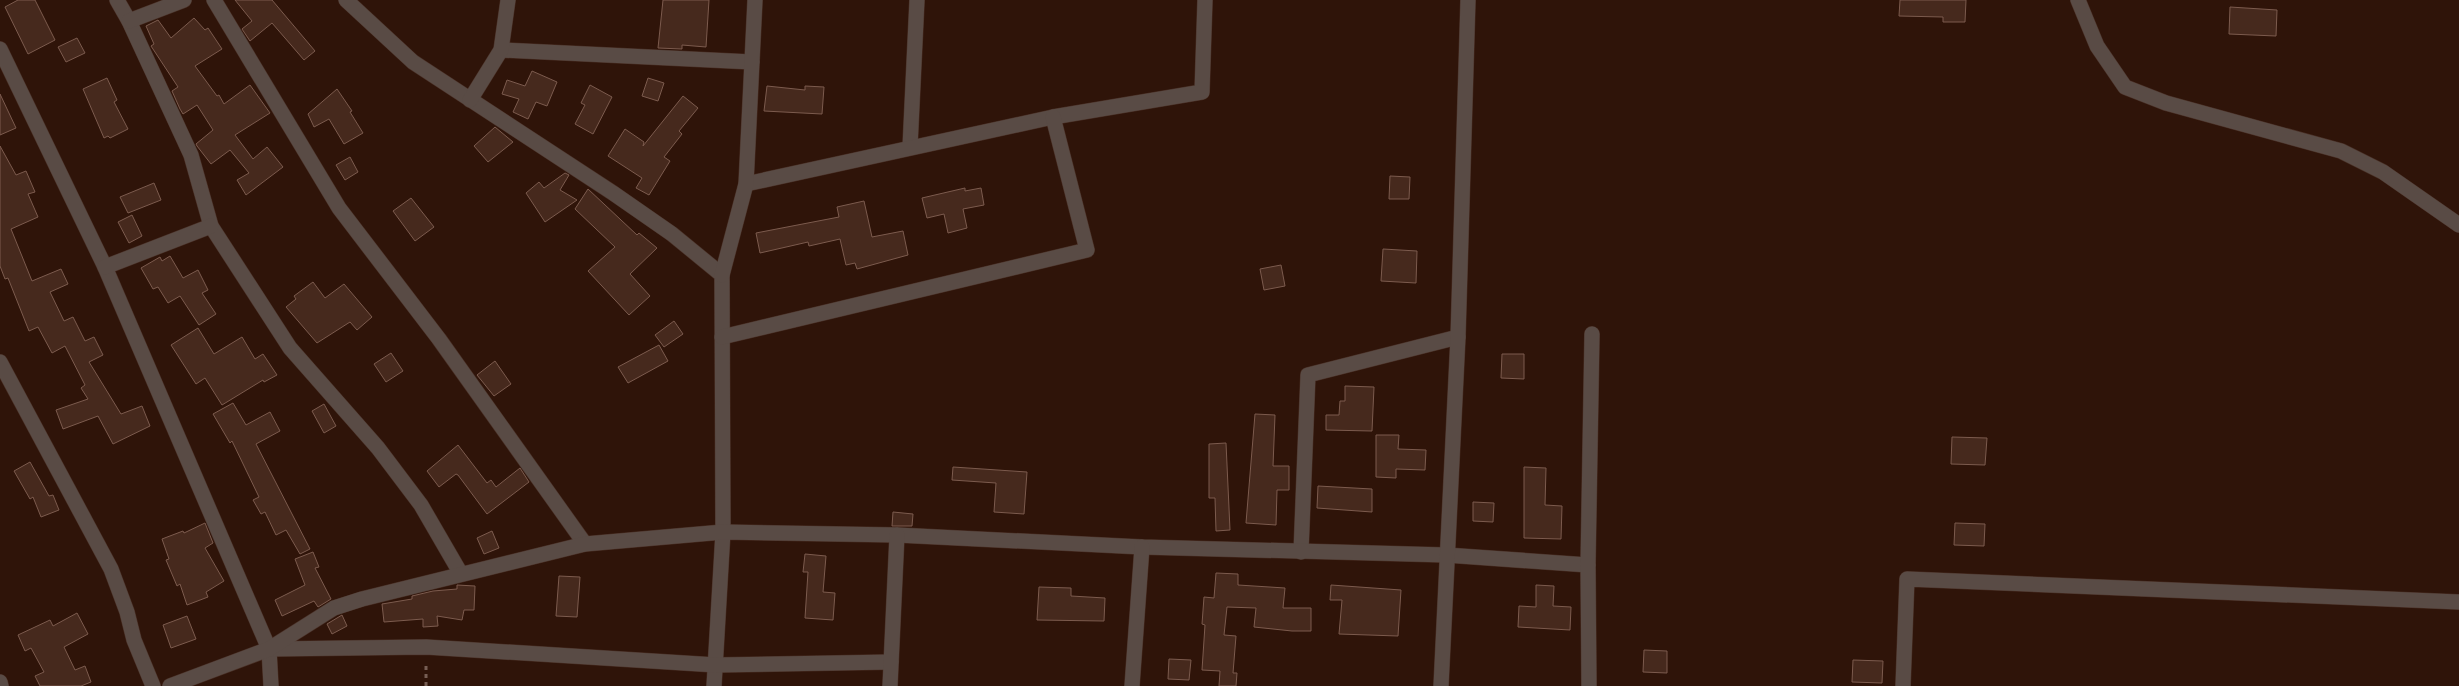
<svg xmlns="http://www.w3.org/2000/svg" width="2459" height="686" viewBox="0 0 2459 686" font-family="'Source Sans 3',sans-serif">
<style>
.building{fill:#46291d;stroke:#7c5b4e}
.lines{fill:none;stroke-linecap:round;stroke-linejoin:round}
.minor-casing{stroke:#492f25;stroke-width:16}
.path{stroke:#775e54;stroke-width:3;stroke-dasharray:4 4;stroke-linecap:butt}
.minor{stroke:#594b45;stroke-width:15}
</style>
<rect width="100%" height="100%" fill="#2f1409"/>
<g class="building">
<path d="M18,0H35L55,40L28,54L5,7Z"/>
<path d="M235,0H272L315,51L304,60L272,23L250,41L242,29L252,21Z"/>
<path d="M663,0H709L706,47L682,45V49L658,48Z"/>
<path d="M1900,0H1966L1965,22H1943V17L1899,16Z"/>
<path d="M2230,7L2277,10L2276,36L2229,34Z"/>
<path d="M194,18L205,30L208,28L222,49L195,66L217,96L219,95L224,104L250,85L270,113L235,135L253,159L267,147L283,167L246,195L237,180L249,173L230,150L211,164L197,146L196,144L213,130L197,105L183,114L180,109L172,91L178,87L151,46L154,44L146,26L158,20L171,38Z"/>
<path d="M77,38L85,53L66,62L58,47Z"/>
<path d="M532,71L557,82L547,106L536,102L528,119L513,112L519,99L502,94L507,80L525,86Z"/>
<path d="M107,78L117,100L114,102L128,129L110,138L108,136L104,138L83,89Z"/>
<path d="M648,78L664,83L658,101L642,96Z"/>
<path d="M590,85L612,97L593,134L575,124L585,105L581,103Z"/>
<path d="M767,86L805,90V86L824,87L822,114L764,111Z"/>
<path d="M337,89L352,111L350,112L363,133L344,144L329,119L314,127L308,114Z"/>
<path d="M0,94L16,128L0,135Z"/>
<path d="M683,96L698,108L679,131L682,134L664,157L670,161L649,195L636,188L642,178L608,156L625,129L644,142L643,146Z"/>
<path d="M495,127L513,142L488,162L474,146Z"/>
<path d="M0,146L16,175L26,171L35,192L28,194L38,217L11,229L32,281L61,269L68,284L50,292L64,321L73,317L85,341L94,337L103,355L89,362L121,414L142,406L150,426L113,444L98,416L63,429L56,410L88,399L81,388L85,385L65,346L52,353L38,327L29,331L8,278L5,279L0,266Z"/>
<path d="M350,157L358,172L345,180L336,165Z"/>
<path d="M565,173L569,175L560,190L577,200L545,222L526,193L539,182L544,188Z"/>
<path d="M1390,176L1410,177L1409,199H1389Z"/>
<path d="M154,183L161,200L128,213L120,197Z"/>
<path d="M965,188V191L981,188L984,205L963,209L967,228L948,233L944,214L927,218L922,198Z"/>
<path d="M588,189L637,235L639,233L657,248L630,274L650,296L629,315L588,271L615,247L575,209Z"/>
<path d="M411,198L434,227L415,241L393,211Z"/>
<path d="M864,201L872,237L903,231L908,255L857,269L855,263L846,265L840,239L809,246L808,242L760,253L756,233L839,217L837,207Z"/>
<path d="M132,215L142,236L129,243L118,222Z"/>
<path d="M1383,249L1417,251L1416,283L1381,281Z"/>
<path d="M170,256L183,278L198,270L208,290L202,293L216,314L199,325L180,296L168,303L158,287L153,289L141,268L160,257L162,261Z"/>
<path d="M1281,265L1285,286L1264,290L1260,269Z"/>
<path d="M313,282L325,298L344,284L372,317L357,330L350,322L317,343L286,307L296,299L294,296Z"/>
<path d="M674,321L683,334L664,347L655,335Z"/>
<path d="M198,328L214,354L242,337L255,359L263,354L277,375L264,382L263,380L222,405L205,378L196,384L171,345Z"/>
<path d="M659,345L668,361L628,383L618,367Z"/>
<path d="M391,353L403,371L386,382L374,364Z"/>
<path d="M1502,354H1524V379L1501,378Z"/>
<path d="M495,361L511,384L494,396L477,375Z"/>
<path d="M1345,386L1374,387L1372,431L1326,430V415H1339L1340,401H1345Z"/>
<path d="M233,403L246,425L270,412L280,431L256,444L310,549L300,554L286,530L276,535L265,512L261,514L253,500L259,497L232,441L230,443L213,414Z"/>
<path d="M324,404L336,426L324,433L312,411Z"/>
<path d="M1255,414L1275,415L1273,466H1289V490H1277L1276,525L1246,523Z"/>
<path d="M1376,435H1399L1398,449L1426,450L1425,470L1396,469V478L1376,477Z"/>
<path d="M1952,437L1987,438L1985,465L1951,464Z"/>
<path d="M1226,443L1230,530L1216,531L1215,498H1209V444Z"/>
<path d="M458,445L487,483L491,480L496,487L520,468L529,482L487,514L458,475L456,474L439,487L427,471Z"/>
<path d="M30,462L49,496L53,495L59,510L41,517L33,497L30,499L14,471Z"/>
<path d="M953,467L1027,472L1024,514L994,512L996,483L952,480Z"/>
<path d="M1524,467L1546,468L1545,505L1562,506L1561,539L1524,538Z"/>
<path d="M1318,486L1372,489V512L1317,508Z"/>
<path d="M1473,502L1494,503L1493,522L1473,521Z"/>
<path d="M893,512L913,514L912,526H892Z"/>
<path d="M205,523L213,543L205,548L224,581L206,592L208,597L187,605L180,584L177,586L166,560L169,559L162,539L183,531L184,533Z"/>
<path d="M1955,523L1985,524L1984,546L1954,545Z"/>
<path d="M492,531L499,548L484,554L477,538Z"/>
<path d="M313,552L319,567L315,568L331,599L318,607L314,601L282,616L275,600L305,585L295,559Z"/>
<path d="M805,554L826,556L823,592L835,593L833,620L805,618L808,572H803Z"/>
<path d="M1216,573L1238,574V585L1285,588L1283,608H1311V631H1292L1254,627L1256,608L1227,607L1224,635L1236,636L1233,673H1237L1236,686H1219L1220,671L1202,670L1205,625L1202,624L1204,597L1214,598Z"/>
<path d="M559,576L580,577L577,617L556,616Z"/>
<path d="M457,585L475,586L474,610H464L462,620L437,616L438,626L423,627V619L384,622L382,604L412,599V596L433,591L457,589Z"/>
<path d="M1331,585L1401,590L1398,636L1339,634L1342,600H1330Z"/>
<path d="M1536,585L1554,586L1553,606L1571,607L1570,630L1518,627L1519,606L1536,607Z"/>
<path d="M1039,587L1071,588V596L1105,598L1104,621L1037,620Z"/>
<path d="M77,613L88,634L64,647L75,670L85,666L91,682L81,686H40L35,676L44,672L31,648L25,651L18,635L50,620L53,626Z"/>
<path d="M342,615L347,626L332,634L327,624Z"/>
<path d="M187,616L196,639L171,648L163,625Z"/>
<path d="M1644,650L1667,651V673L1643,672Z"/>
<path d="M1169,659L1191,660L1189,680L1168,679Z"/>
<path d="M1853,660L1883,661L1882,683L1852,682Z"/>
</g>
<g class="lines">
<g class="minor-casing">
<g id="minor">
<path d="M117,0L129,21L191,155L211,226L290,348L378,448L421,505L461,574"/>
<path d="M214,0L339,208L439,339L585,544"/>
<path d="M346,0L413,62L613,193L672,234L722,275L723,532L714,686"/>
<path d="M2078,0L2097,46L2125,87L2166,103L2341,151L2383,172L2459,225"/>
<path d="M129,21L184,0"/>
<path d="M0,49L105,267L269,649L271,686"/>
<path d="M501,50L752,62"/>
<path d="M470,100L501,50L508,0"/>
<path d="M910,147L917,0"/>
<path d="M746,184L1053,117L1202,92L1205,0"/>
<path d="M105,267L211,226"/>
<path d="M722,275L746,184L755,0"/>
<path d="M722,337L1087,250L1053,117"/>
<path d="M0,362L111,569L127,612L134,640L153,686"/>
<path d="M1301,552L1308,375L1458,337"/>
<path d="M271,649L426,647L716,665L891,662"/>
<path d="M0,682L1,686"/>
<path d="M170,686L269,649L334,608L362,599L585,544L723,532L897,535L1142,547L1446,555L1588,565"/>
<path d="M890,686L897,535"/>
<path d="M1132,686L1142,547"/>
<path d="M1441,686L1458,337L1468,0"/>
<path d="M1589,686L1588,565L1592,334"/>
<path d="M1903,686L1907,579L2459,602"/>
</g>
</g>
<path class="path" d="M426,686V662"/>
<use href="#minor" class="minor"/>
</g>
</svg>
